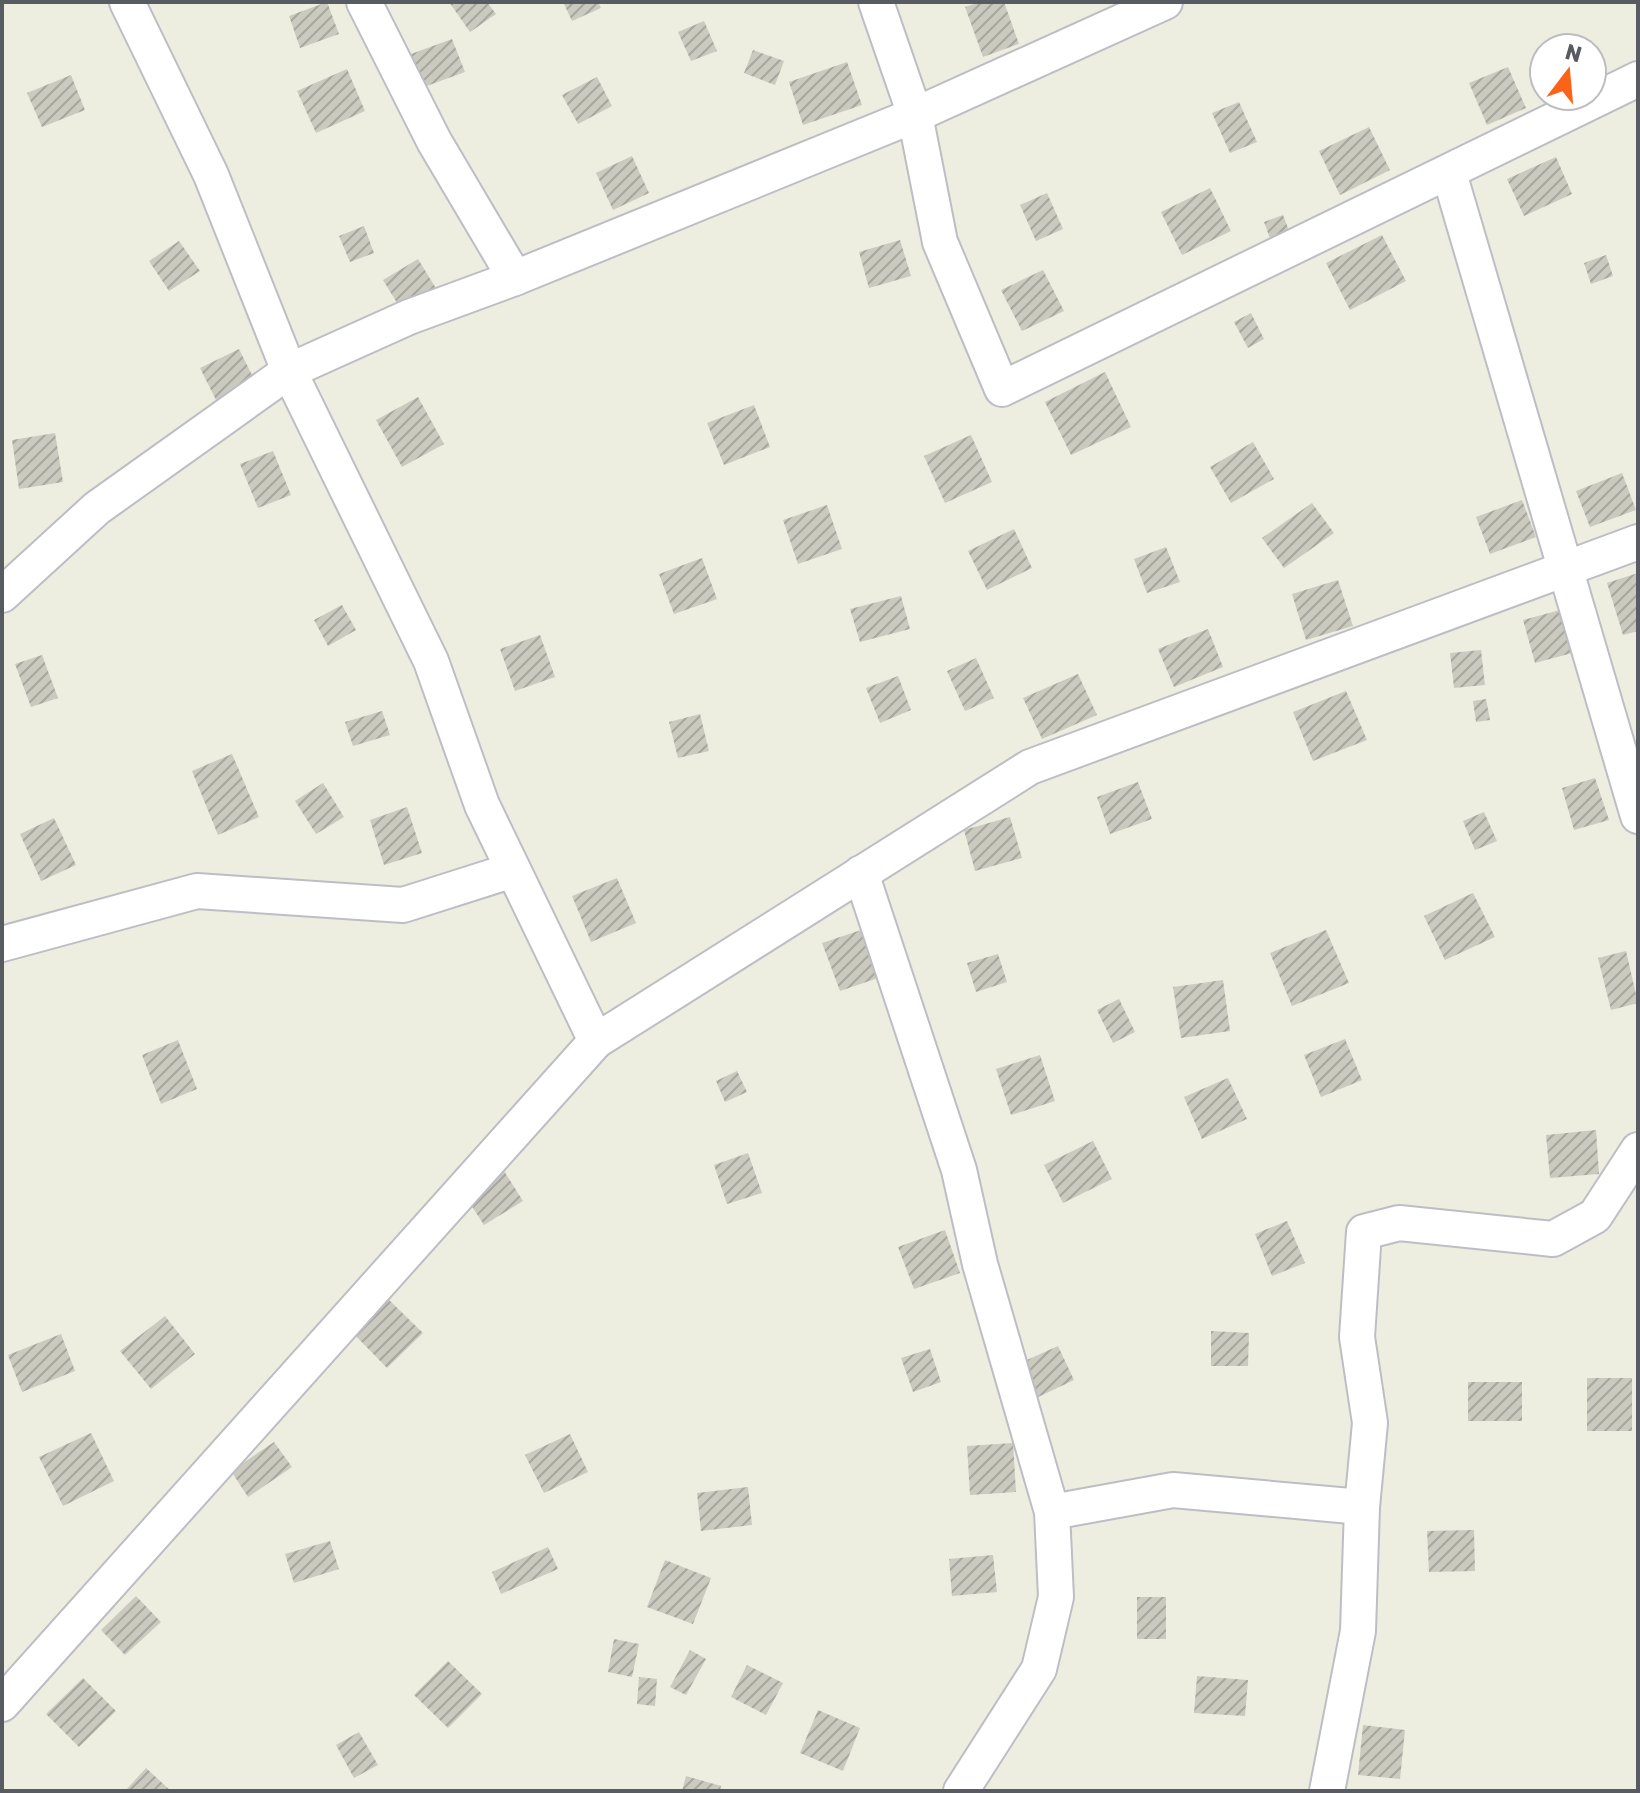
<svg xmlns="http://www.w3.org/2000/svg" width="1640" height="1793" viewBox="0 0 1640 1793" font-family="Rubik,sans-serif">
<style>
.building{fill:url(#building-hatch)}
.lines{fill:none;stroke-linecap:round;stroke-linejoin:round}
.minor-casing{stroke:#bdbec5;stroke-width:38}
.minor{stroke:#fff;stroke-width:34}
</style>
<defs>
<pattern id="building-hatch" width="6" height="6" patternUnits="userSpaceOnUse" patternTransform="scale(2)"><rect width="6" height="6" fill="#cbcabf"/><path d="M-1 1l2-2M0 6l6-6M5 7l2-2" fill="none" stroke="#a8a79f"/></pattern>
</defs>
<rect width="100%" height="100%" fill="#edeee0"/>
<g class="building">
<path d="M327,2L339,34L300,48L289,16Z"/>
<path d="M449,2H487L496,14L470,32Z"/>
<path d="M563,2H598L601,8L572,21Z"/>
<path d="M981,2H1004L1019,44L983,57L965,7Z"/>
<path d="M704,21L717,51L691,61L678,32Z"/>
<path d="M452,39L465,72L424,87L411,54Z"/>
<path d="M753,50L784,61L775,85L744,73Z"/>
<path d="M847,62L862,105L803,125L789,82Z"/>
<path d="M1508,67L1526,108L1487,125L1469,83Z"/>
<path d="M347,69L365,111L316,133L297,91Z"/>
<path d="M71,75L85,110L42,127L27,93Z"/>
<path d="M597,77L612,106L578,124L562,95Z"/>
<path d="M1239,102L1257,142L1230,153L1212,113Z"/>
<path d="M1369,127L1390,170L1340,195L1319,151Z"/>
<path d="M632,156L649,193L613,210L596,173Z"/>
<path d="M1556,157L1572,194L1524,216L1507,179Z"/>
<path d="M1210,188L1231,231L1182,255L1161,212Z"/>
<path d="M1047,193L1063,229L1036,241L1020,205Z"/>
<path d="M1283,215L1291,236L1272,244L1264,222Z"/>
<path d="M364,226L374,253L350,262L339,236Z"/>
<path d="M1382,235L1406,281L1350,310L1326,263Z"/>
<path d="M900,240L911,276L869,288L859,252Z"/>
<path d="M179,241L200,271L169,291L149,261Z"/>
<path d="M1606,255L1613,276L1591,284L1584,263Z"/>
<path d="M418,259L437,290L402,311L383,280Z"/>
<path d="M1043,270L1064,311L1022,331L1001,290Z"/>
<path d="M1251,313L1264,339L1248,348L1234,322Z"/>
<path d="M239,349L255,381L216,400L200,368Z"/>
<path d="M1105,372L1131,427L1071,455L1045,402Z"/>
<path d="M418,397L444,444L402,467L376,420Z"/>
<path d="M754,405L770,447L724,465L707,423Z"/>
<path d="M55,433L63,482L19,489L12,440Z"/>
<path d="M971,435L992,482L945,503L924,456Z"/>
<path d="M1253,442L1274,479L1231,503L1210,467Z"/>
<path d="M273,451L291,495L258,508L240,464Z"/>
<path d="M1622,473L1636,510L1590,527L1576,491Z"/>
<path d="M1522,500L1536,537L1490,554L1476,517Z"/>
<path d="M1312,503L1334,533L1284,568L1262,538Z"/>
<path d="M827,505L842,549L798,564L783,520Z"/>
<path d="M1014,529L1032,568L987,590L968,551Z"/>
<path d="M1166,547L1180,582L1147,593L1134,559Z"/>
<path d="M702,558L717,599L674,614L659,574Z"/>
<path d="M1638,573V631L1623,635L1607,583Z"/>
<path d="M1338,580L1353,626L1306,640L1292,594Z"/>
<path d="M901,596L910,629L860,642L850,609Z"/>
<path d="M342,605L356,630L328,646L314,620Z"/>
<path d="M1564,609L1576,652L1535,663L1523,620Z"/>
<path d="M1208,629L1223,667L1174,687L1158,649Z"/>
<path d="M540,635L555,677L515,691L500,649Z"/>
<path d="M1481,650L1485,685L1454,688L1450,653Z"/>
<path d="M42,655L58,698L31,707L15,664Z"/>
<path d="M976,658L994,698L965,711L947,671Z"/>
<path d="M1078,674L1097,715L1042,739L1023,698Z"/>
<path d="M898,676L911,710L880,723L866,688Z"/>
<path d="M1346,691L1367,740L1313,761L1293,712Z"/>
<path d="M1486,699L1490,720L1476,722L1473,701Z"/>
<path d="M382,711L390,735L353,746L345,722Z"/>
<path d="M700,714L709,751L678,758L669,722Z"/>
<path d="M232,754L259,817L218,835L192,771Z"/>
<path d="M1595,778L1609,820L1574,830L1562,788Z"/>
<path d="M1138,782L1152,819L1110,834L1097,797Z"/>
<path d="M323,783L344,817L316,834L295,801Z"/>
<path d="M407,807L422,853L384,865L370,820Z"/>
<path d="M1484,812L1497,841L1475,850L1463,821Z"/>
<path d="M1010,817L1022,858L975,871L964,830Z"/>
<path d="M54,818L76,865L41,881L20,834Z"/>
<path d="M617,878L636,923L591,942L572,896Z"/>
<path d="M1473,893L1495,937L1445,960L1424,916Z"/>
<path d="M864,929L881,977L840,991L822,943Z"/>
<path d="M1326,930L1349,983L1292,1006L1270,953Z"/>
<path d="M1626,951L1638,1003L1611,1010L1598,958Z"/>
<path d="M998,954L1007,982L976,992L967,963Z"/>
<path d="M1223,980L1230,1031L1181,1038L1173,987Z"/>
<path d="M1119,999L1135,1032L1113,1043L1097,1010Z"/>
<path d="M1345,1039L1362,1080L1321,1097L1304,1055Z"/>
<path d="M178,1040L197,1089L161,1104L142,1055Z"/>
<path d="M1040,1055L1055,1101L1011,1115L996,1069Z"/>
<path d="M737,1071L747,1092L725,1102L716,1081Z"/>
<path d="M1228,1078L1247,1119L1202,1139L1184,1097Z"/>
<path d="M1596,1130L1599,1174L1550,1178L1546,1135Z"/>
<path d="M1093,1141L1112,1179L1063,1203L1044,1165Z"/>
<path d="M748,1153L762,1193L727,1204L714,1165Z"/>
<path d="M504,1171L523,1201L484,1225L465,1196Z"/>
<path d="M1287,1221L1305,1263L1272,1276L1255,1234Z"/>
<path d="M945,1230L960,1273L914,1289L898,1247Z"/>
<path d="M385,1296L423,1333L387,1368L350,1330Z"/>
<path d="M165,1316L195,1354L151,1389L120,1351Z"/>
<path d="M1211,1331L1249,1333L1248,1366H1211Z"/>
<path d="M61,1334L75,1371L22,1392L8,1355Z"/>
<path d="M1058,1346L1074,1380L1034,1399L1018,1364Z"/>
<path d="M930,1349L941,1382L913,1392L901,1358Z"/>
<rect x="1587" y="1378" width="45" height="53"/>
<rect x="1468" y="1382" width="54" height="39"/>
<path d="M91,1433L114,1481L63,1506L39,1457Z"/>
<path d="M570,1434L588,1472L544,1493L525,1455Z"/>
<path d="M274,1442L292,1467L248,1497L231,1471Z"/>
<path d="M1013,1443L1016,1492L970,1495L967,1446Z"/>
<path d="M748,1487L752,1525L701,1531L697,1493Z"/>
<path d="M1474,1530L1475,1571L1429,1572L1427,1531Z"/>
<path d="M330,1541L339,1569L294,1583L285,1554Z"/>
<path d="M548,1547L558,1569L501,1594L492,1572Z"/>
<path d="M993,1555L997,1592L952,1596L949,1559Z"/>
<path d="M665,1560L711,1578L693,1624L647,1607Z"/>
<path d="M136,1596L161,1622L125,1655L101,1630Z"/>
<rect x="1137" y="1597" width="29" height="42"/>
<path d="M614,1639L639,1644L632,1677L608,1672Z"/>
<path d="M690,1650L706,1659L686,1695L670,1687Z"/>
<path d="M448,1661L482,1694L448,1728L414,1695Z"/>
<path d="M747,1665L783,1683L766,1715L731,1697Z"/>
<path d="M1197,1676L1248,1680L1245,1716L1194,1713Z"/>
<path d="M639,1677L657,1679L655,1706L637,1704Z"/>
<path d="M83,1678L116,1711L79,1747L46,1714Z"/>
<path d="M818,1710L860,1728L843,1771L800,1753Z"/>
<path d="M1363,1725L1405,1730L1400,1779L1358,1775Z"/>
<path d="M359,1732L378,1765L354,1778L336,1745Z"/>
<path d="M146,1768L171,1791H125Z"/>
<path d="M686,1776L721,1786L720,1791H682Z"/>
</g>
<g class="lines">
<g class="minor-casing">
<g id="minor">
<path d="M127,2L211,175L289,371L431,661L482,805L596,1041"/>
<path d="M364,2L434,141L515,278"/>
<path d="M876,2L915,115L940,242L1002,389L1638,79"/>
<path d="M1449,173L1638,816"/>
<path d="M2,595L97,508L289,371L409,317L515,278L915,115L1165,2"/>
<path d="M861,873L959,1170L980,1264L1052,1512L1056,1597L1039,1669L961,1791"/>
<path d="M2,944L197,891L403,905L513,870"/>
<path d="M1052,1512L1173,1490L1362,1507"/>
<path d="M2,1704L596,1041L1030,767L1638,542"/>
<path d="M1327,1791L1358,1631L1362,1507L1370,1423L1357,1337L1364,1232L1399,1223L1553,1239L1595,1216L1638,1150"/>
</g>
</g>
<use href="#minor" class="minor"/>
</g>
<rect width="1640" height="1793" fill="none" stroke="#595b63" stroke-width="8"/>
<g transform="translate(1568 72) rotate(16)"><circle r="38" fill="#ffffff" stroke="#bdbdc1" stroke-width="2"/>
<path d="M0-6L14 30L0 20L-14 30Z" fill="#fb6319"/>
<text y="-12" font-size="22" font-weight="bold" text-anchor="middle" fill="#595b63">N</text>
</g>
</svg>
